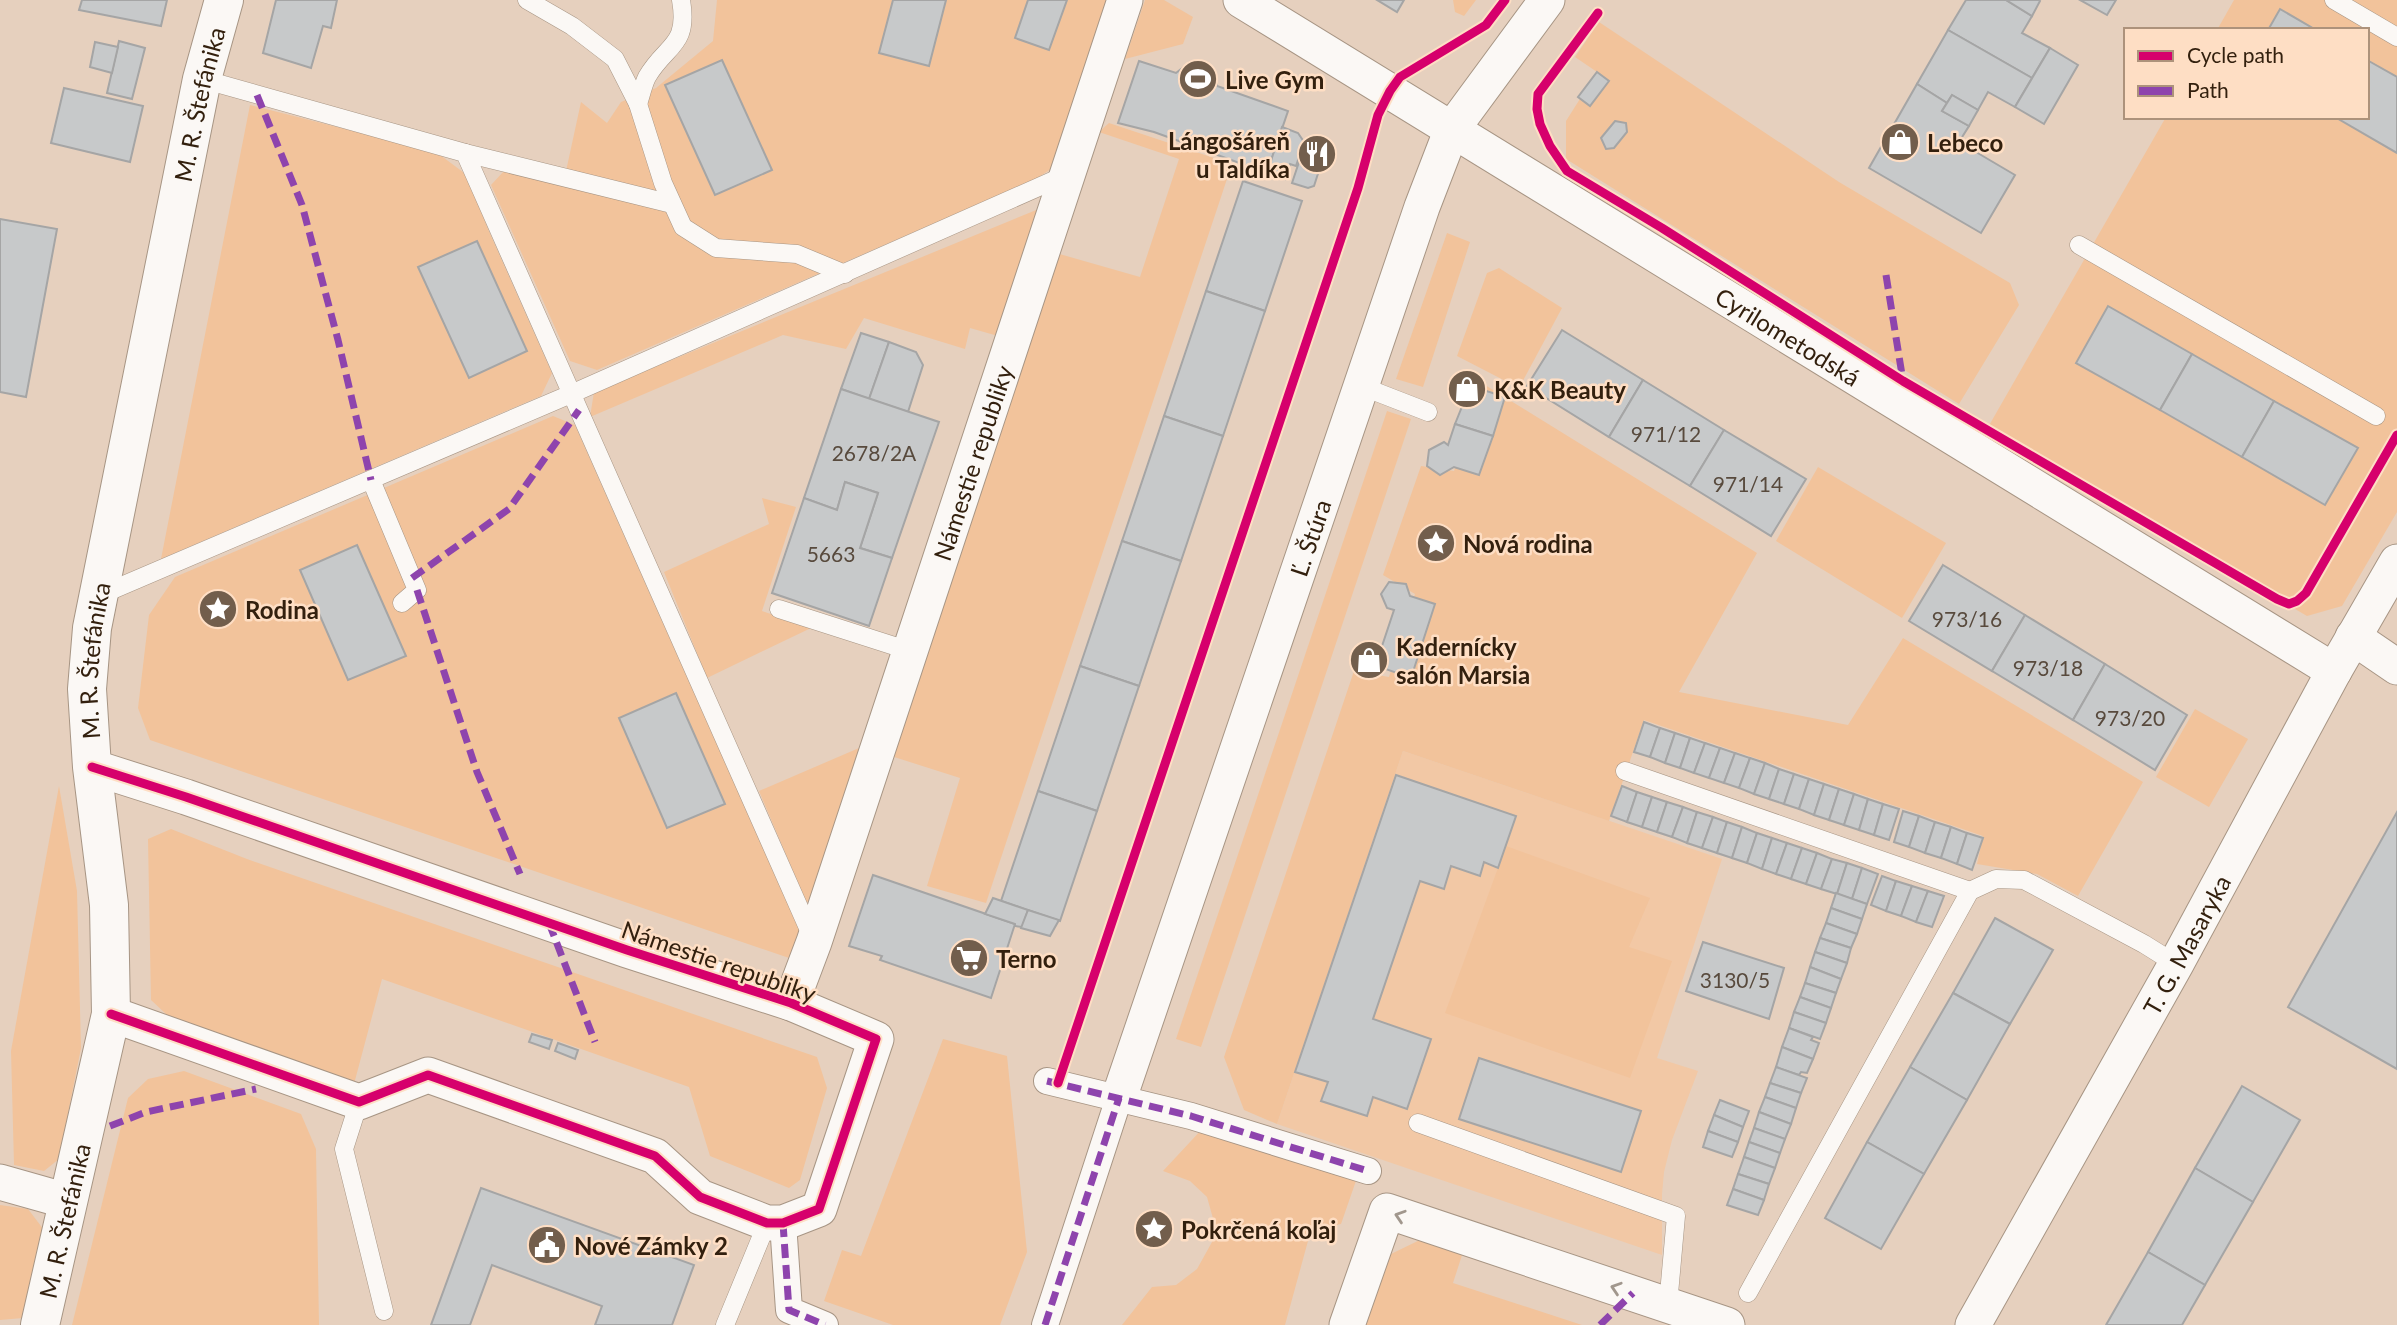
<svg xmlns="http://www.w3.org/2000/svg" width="2397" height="1325" viewBox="0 0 2397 1325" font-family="Lato,sans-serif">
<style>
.built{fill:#f2c8a5}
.green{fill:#f2c39b}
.building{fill:#c7c9ca;stroke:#a5a5a5;stroke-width:2}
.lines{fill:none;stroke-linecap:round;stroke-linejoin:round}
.service-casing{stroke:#a79584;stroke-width:19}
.pedestrian-casing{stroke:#a79584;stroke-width:28}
.minor-casing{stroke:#a79584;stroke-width:37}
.tertiary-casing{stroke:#a79584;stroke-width:40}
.service{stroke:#fbf8f5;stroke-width:18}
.pedestrian{stroke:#fbf8f5;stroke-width:26}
.minor{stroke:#fbf8f5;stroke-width:35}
.tertiary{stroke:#fbf8f5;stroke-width:38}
.quiet{stroke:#8e44ad;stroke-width:7;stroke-dasharray:14 7;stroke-linecap:butt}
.cycleway-casing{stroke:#fedec4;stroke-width:13}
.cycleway{stroke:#d6006c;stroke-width:9}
.oneway{stroke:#a1978d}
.labels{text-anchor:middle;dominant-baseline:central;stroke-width:5;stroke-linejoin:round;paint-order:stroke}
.number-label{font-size:21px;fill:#584a3d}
.poi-label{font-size:24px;font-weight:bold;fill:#33200e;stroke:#fedec4;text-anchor:start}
.street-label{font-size:24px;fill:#33200e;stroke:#fedec4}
</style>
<rect width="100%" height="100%" fill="#e6d0be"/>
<path class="built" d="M1403,751L1722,859L1657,1058L1698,1071L1672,1140L1664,1172L1662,1194V1255L1277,1124Z"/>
<g class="green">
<path d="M717,0H1111L1060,163L1036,179L597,370L570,361L491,185L504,171L563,185L581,102L607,123L621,102L656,88L713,41Z"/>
<path d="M1145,0H1164L1193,17L1183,44L1125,59Z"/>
<path d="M1453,0H1476L1464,16L1455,12Z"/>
<path d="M2234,0H2397V512L2342,606L2307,616L1987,429L2166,117H2367V30H2217Z"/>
<path d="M1599,22L1839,182L2010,283L2019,305L1959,404L1566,159V121L1597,72L1575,57Z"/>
<path d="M250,105L436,152L467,175L488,229L552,373L541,396L161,559Z"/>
<path d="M1109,123L1232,164L986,903L927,886L960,778L891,756L1056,253L1140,277L1179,159L1099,132Z"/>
<path d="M1046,206L1005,338L970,328L965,349L864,318L846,349L783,335L590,417L594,392Z"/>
<path d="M1447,233L1470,242L1423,387L1396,379Z"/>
<path d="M1499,268L1562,308L1519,388L1457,356L1487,273Z"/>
<path d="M1485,385L1757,553L1679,692L1848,725L1903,638L2143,782L2078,896L2037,874L1977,864L1983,836L1644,720L1609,821L1403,751L1277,1124L1244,1110L1224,1057L1354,671L1389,677L1415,594L1383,575L1421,466L1454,471Z"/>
<path d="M1387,411L1411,419L1201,1047L1176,1039Z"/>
<path d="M553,416L575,425L801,934L795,960L150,740L138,708L149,615L175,577Z"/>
<path d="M1818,467L1946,543L1902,618L1776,541Z"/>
<path d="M762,498L796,507L762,611L811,628L707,678L664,572L769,524Z"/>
<path d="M2195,709L2248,739L2209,807L2156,777Z"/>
<path d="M866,745L815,900L806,902L759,791Z"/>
<path d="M59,786L77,891L81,1048L59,1159L44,1171L14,1165L11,1051Z"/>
<path d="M171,829L247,859L817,1057L827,1088L800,1180L789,1188L710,1156L689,1087L382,979L354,1084L181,1028L151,1000L148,839Z"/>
<path d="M1506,846L1650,898L1629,947L1672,961L1630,1078L1445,1013Z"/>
<path d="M943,1039L1007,1056L1027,1252L1000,1325H893L824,1301L842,1250L861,1256Z"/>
<path d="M184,1071L301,1114L316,1149L319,1325H72L128,1098L148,1079Z"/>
<path d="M1204,1127L1358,1175L1341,1224L1311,1230L1285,1325H1122L1152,1287L1176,1285L1197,1269L1212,1242L1214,1222L1207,1197L1190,1181L1163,1171Z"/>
<path d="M0,1205L28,1209L44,1230L23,1318L0,1320Z"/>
<path d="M1424,1238L1463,1252L1453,1283L1582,1325H1366L1391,1254Z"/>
</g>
<g class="building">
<path d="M82,0H167L161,26L79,10Z"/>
<path d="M276,0H337L331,28L323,26L311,68L263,53Z"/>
<path d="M893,0H946L929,66L879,53Z"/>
<path d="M1028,0H1067L1049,50L1015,38Z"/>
<path d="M1377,0H1404L1397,12Z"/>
<path d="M1966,0H2006L2032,16L2022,33L2050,48L2032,78L1948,30Z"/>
<path d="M2006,0H2039L2040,1L2032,16Z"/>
<path d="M2080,0H2116L2107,15Z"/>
<path d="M2280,9L2316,30H2268Z"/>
<path d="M1948,30L2032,78L2015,107L1988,92L1978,110L1952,95L1947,103L1917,84Z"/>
<path d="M119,41L145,48L132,99L107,93Z"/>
<path d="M95,42L118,47L112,73L90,67Z"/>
<path d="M2050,48L2078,65L2044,124L2015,107Z"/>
<path d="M722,60L772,170L715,195L665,85Z"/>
<path d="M2367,60L2397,77V153L2335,117H2367Z"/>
<path d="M1139,61L1176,73L1190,62L1212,70L1217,86L1288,111L1267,173L1154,132L1118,123Z"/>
<path d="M1597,72L1609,81L1590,106L1578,97Z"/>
<path d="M1917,84L1947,103L1942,111L1969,126L1959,142L2015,175L1981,233L1869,168Z"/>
<path d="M64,88L143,106L130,162L51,143Z"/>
<path d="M1952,95L1978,110L1969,126L1942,111Z"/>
<path d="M1615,121L1626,123L1627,132L1614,148L1606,149L1601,138Z"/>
<path d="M1282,127L1298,133L1304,142L1296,166L1290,164L1285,179L1267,173Z"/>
<path d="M1309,145L1321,149L1324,155L1314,186L1308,188L1292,183L1304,147Z"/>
<path d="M1243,181L1302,201L1265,311L1206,291Z"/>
<path d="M0,219L57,229L26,397L0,392Z"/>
<path d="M477,241L527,351L469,378L418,267Z"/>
<path d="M1206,291L1265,311L1223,436L1164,416Z"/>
<path d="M2108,306L2192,354L2160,410L2076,363Z"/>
<path d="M1562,330L1643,380L1609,437L1527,386Z"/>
<path d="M861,333L889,342L869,399L841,389Z"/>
<path d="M889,342L916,352L923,365L908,412L869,399Z"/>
<path d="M2192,354L2274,401L2242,457L2160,410Z"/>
<path d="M1459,375L1475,377L1480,389L1505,397L1493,436L1455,424L1463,404L1457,402L1449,388Z"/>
<path d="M1643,380L1724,430L1690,486L1609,437Z"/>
<path d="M841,389L939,422L892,558L860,548L878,493L845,482L837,510L804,498Z"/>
<path d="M2274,401L2358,448L2325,505L2242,457Z"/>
<path d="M1164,416L1223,436L1181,561L1122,541Z"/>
<path d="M1455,424L1493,436L1479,475L1454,467L1440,475L1427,466L1429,450L1444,442L1448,445Z"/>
<path d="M1724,430L1806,479L1771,536L1690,486Z"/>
<path d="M845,482L878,493L860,548L892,558L869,626L772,593L804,498L837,510Z"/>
<path d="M1122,541L1181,561L1139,686L1080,666Z"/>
<path d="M357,545L406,656L348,680L300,570Z"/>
<path d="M1943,565L2025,615L1992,671L1909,621Z"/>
<path d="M1389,582L1406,584L1410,596L1435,604L1411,678L1386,669L1374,678L1360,668L1361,653L1374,647L1381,649L1394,610L1387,608L1381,594Z"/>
<path d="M2025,615L2105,664L2073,720L1992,671Z"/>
<path d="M2105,664L2187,715L2155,770L2073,720Z"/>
<path d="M1080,666L1139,686L1097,811L1038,791Z"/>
<path d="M676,693L725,804L667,828L619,718Z"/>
<path d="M1644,722L1660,728L1650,757L1634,752Z"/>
<path d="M1660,728L1675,733L1665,763L1650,757Z"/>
<path d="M1675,733L1690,738L1680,768L1665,763Z"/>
<path d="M1690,738L1705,743L1694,773L1680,768Z"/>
<path d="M1705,743L1720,748L1709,778L1694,773Z"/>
<path d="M1720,748L1735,753L1724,783L1709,778Z"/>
<path d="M1735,753L1750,758L1739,788L1724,783Z"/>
<path d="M1750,758L1765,763L1754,794L1739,788Z"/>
<path d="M1765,763L1779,769L1769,799L1754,794Z"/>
<path d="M1779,769L1794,774L1784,804L1769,799Z"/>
<path d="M1794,774L1809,779L1799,809L1784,804Z"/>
<path d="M1396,775L1516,816L1498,868L1484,862L1480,876L1451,866L1444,889L1420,881L1373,1019L1431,1039L1407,1109L1373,1097L1367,1116L1321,1101L1328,1082L1295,1072Z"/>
<path d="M1809,779L1824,784L1814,815L1799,809Z"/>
<path d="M1824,784L1839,789L1829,820L1814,815Z"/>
<path d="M1622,786L1637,792L1627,822L1611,816Z"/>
<path d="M1839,789L1854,794L1844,825L1829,820Z"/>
<path d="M1038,791L1097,811L1060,921L1001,901Z"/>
<path d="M1637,792L1652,797L1642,827L1627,822Z"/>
<path d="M1854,794L1868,799L1859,830L1844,825Z"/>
<path d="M1652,797L1667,802L1657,832L1642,827Z"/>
<path d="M1868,799L1883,804L1874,835L1859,830Z"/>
<path d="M1667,802L1683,807L1672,837L1657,832Z"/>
<path d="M1883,804L1899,809L1889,840L1874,835Z"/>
<path d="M1683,807L1697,812L1687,843L1672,837Z"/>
<path d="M1903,811L1919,816L1909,847L1894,842Z"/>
<path d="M1697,812L1713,817L1702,848L1687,843Z"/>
<path d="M2397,812V1069L2288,1007Z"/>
<path d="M1919,816L1935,822L1925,853L1909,847Z"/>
<path d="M1713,817L1727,822L1717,853L1702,848Z"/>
<path d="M1727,822L1742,827L1732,858L1717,853Z"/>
<path d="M1935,822L1951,827L1941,858L1925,853Z"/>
<path d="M1742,827L1757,833L1747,863L1732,858Z"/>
<path d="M1951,827L1967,833L1957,864L1941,858Z"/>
<path d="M1757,833L1772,838L1762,869L1747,863Z"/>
<path d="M1967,833L1983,838L1972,870L1957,864Z"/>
<path d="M1772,838L1787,843L1776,874L1762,869Z"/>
<path d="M1787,843L1802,848L1791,879L1776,874Z"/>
<path d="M1802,848L1817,853L1806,884L1791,879Z"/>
<path d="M1817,853L1832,859L1821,889L1806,884Z"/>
<path d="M1832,859L1847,863L1837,894L1821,889Z"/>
<path d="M1847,863L1862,868L1852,899L1837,894Z"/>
<path d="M1862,868L1878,874L1867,904L1852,899Z"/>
<path d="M873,875L1015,924L991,998L880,960L882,956L849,946Z"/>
<path d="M1882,876L1896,881L1886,911L1871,905Z"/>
<path d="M1896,881L1912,886L1901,916L1886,911Z"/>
<path d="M1912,886L1928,891L1916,922L1901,916Z"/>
<path d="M1928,891L1944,896L1932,927L1916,922Z"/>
<path d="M1836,893L1867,904L1862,919L1831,908Z"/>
<path d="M993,898L1028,910L1022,927L1015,926V924L985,914Z"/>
<path d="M1831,908L1862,919L1857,934L1826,923Z"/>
<path d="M1028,910L1059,920L1050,936L1021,928Z"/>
<path d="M1995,918L2053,950L2010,1024L1953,993Z"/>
<path d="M1826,923L1857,934L1851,948L1820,938Z"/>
<path d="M1820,938L1851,948L1847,963L1815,952Z"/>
<path d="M1703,942L1784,968L1769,1019L1686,991Z"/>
<path d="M1815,952L1847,963L1841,979L1810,967Z"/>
<path d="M1810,967L1841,979L1836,993L1805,983Z"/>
<path d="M1805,983L1836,993L1831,1008L1800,997Z"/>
<path d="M1953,993L2010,1024L1967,1100L1910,1067Z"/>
<path d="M1800,997L1831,1008L1826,1023L1794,1012Z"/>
<path d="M1794,1012L1826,1023L1820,1039L1789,1028Z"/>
<path d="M1789,1028L1813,1037L1811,1040L1819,1043L1813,1059L1782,1047Z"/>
<path d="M532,1034L552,1040L549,1049L529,1042Z"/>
<path d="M558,1043L578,1050L575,1059L555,1051Z"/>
<path d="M1782,1047L1813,1059L1807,1073L1801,1072L1799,1075L1776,1067Z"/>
<path d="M1479,1058L1641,1111L1621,1172L1459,1119Z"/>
<path d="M1776,1067L1807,1078L1801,1093L1770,1083Z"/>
<path d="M1910,1067L1967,1100L1924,1174L1867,1142Z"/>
<path d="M1770,1083L1801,1093L1796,1108L1765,1097Z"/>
<path d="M2242,1086L2300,1120L2253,1202L2195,1168Z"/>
<path d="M1765,1097L1796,1108L1791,1124L1759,1112Z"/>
<path d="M1720,1100L1749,1111L1743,1127L1714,1115Z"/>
<path d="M1759,1112L1791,1124L1785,1139L1754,1128Z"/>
<path d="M1714,1115L1743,1127L1738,1142L1708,1131Z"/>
<path d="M1754,1128L1785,1139L1780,1153L1749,1142Z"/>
<path d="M1708,1131L1738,1142L1732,1157L1703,1147Z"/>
<path d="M1749,1142L1780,1153L1775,1168L1744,1157Z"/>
<path d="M1867,1142L1924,1174L1881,1249L1825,1218Z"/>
<path d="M1744,1157L1775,1168L1769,1184L1738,1174Z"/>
<path d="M2195,1168L2253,1202L2205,1285L2148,1252Z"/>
<path d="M1738,1174L1769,1184L1764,1200L1733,1189Z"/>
<path d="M481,1188L694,1265L672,1325H595L602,1306L492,1265L470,1325H431Z"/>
<path d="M1733,1189L1764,1200L1758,1215L1727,1205Z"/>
<path d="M2148,1252L2205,1285L2182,1325H2106Z"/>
</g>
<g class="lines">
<g class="service-casing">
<g id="service">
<path d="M527,0L572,26L615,59L638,104L663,183L683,227L716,248L797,254L845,274"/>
<path d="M2334,0L2397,37"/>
<path d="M202,79L465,153L813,939"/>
<path d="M638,104C641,95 643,85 647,77C666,44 689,47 681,0"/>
<path d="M465,153L672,204"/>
<path d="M2079,245L2376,416"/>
<path d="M1361,386L1428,412"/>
<path d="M371,480L417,590L402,603"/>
<path d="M98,596L571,394L1068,174"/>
<path d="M779,609L910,651"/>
<path d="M1625,771L1970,891"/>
<path d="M359,1102L344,1149L384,1311"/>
<path d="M1418,1123L1676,1216L1668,1305"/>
<path d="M1748,1293L1970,891L1996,879L2024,880L2144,944L2176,964"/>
<path d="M725,1325L767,1223"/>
</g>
</g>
<g class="pedestrian-casing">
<g id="pedestrian">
<path d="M1047,1081L1191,1116L1368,1171"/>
<path d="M783,1223L789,1310L825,1325"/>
<path d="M1045,1325L1119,1098"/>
</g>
</g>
<g class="minor-casing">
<g id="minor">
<path id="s1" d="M1241,0L2334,671"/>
<path d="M2353,637L2397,667"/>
<path d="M92,767L186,797L627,950L791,1003L876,1039L819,1209L783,1223H767L700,1197L655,1156L428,1075L359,1102L111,1014"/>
<path id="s2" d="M791,1003L814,942L1125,0"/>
<path id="s3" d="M1119,1098L1422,207L1452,129L1547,0"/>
<path d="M0,1182L67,1201"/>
<path d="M1347,1325L1387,1211L1727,1325"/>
<path id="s4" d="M1973,1325L2176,964L2334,671L2397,562"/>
</g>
</g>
<g class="tertiary-casing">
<g id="tertiary">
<path id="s5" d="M40,1325L111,1014L109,905L92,767L87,689L92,628L202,79L224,0"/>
</g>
</g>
<use href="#service" class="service"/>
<use href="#pedestrian" class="pedestrian"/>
<use href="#minor" class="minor"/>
<use href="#tertiary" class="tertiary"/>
<g class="quiet">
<path d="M257,95L302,205L338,340L371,480"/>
<path d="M1886,275L1903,381"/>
<path d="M412,578L509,509L579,410"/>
<path d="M417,590L477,772L520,874"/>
<path d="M549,923L595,1042"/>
<path d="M1047,1081L1191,1116L1368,1171"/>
<path d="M110,1126L146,1112L256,1089"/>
<path d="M783,1223L789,1310L825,1325"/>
<path d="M1045,1325L1119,1098"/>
<path d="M1600,1325L1633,1293"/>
</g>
<g class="cycleway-casing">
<g id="cycleway">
<path d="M1598,13L1538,94L1537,109L1540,124L1550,146L1567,171L1662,228L1903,381L2277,599L2289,604L2297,601L2306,593L2397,435"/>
<path d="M92,767L186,797L627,950L791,1003L876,1039L819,1209L783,1223H767L700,1197L655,1156L428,1075L359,1102L111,1014"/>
<path d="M1058,1083L1358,188L1378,115L1390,91L1400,77L1486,25L1505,0"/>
</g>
</g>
<use href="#cycleway" class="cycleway"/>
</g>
<defs><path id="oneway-chevron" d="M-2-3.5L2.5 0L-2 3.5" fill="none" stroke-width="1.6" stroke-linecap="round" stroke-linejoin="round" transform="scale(1.75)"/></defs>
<g class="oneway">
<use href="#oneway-chevron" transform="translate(1400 1216) rotate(-162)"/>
<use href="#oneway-chevron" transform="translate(1616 1288) rotate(-162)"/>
</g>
<defs>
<g id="stadium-disc" transform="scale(2.0125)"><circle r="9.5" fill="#725e4c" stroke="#fedec4"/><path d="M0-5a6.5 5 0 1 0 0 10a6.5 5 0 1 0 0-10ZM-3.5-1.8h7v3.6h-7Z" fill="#fff"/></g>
<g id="shop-disc" transform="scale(2.0125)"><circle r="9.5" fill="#725e4c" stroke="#fedec4"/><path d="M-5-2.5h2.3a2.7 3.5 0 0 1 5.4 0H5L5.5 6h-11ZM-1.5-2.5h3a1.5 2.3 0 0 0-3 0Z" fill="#fff"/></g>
<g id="restaurant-disc" transform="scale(2.0125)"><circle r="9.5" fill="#725e4c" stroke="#fedec4"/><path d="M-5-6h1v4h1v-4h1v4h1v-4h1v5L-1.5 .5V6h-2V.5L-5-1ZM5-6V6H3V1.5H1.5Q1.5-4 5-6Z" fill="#fff"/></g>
<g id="sight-disc" transform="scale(2.0125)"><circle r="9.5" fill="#725e4c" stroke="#fedec4"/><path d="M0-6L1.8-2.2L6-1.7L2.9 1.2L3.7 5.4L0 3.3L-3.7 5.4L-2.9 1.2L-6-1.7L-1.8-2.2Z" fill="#fff"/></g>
<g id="supermarket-disc" transform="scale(2.0125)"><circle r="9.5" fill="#725e4c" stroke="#fedec4"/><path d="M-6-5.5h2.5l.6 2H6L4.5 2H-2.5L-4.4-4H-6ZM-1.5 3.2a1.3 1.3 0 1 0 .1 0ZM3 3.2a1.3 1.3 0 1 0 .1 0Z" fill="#fff"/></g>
<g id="civic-disc" transform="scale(2.0125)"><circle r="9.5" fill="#725e4c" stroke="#fedec4"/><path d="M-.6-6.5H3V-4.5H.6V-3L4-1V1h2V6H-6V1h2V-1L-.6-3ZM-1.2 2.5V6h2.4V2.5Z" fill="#fff"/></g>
</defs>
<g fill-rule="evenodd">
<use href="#stadium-disc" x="1198" y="79"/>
<use href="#shop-disc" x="1900" y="142"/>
<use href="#restaurant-disc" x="1317" y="154"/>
<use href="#shop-disc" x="1467" y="389"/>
<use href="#sight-disc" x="1436" y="543"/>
<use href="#sight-disc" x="218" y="609"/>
<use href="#shop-disc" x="1369" y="660"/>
<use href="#supermarket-disc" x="969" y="958"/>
<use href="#sight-disc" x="1154" y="1229"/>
<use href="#civic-disc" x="547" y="1245"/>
</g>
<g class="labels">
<g class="number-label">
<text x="1666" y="433">971/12</text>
<text x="874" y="452">2678/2A</text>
<text x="1748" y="483">971/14</text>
<text x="831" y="553">5663</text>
<text x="1967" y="618">973/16</text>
<text x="2048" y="667">973/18</text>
<text x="2130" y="717">973/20</text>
<text x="1735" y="979">3130/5</text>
</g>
<g class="poi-label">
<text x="1225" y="79">Live Gym</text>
<text x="1290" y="140" text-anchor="end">Lángošáreň<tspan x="1290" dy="28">u Taldíka</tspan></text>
<text x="1927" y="142">Lebeco</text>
<text x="1494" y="389">K&amp;K Beauty</text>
<text x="1463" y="543">Nová rodina</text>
<text x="245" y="609">Rodina</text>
<text x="1396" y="646">Kadernícky<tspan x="1396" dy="28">salón Marsia</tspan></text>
<text x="996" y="958">Terno</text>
<text x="1181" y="1229">Pokrčená koľaj</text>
<text x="574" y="1245">Nové Zámky 2</text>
</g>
<g class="street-label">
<text stroke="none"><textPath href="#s5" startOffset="1241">M. R. Štefánika</textPath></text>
<text stroke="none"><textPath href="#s1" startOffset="642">Cyrilometodská</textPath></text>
<text stroke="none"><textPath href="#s2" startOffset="570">Námestie republiky</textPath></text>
<text stroke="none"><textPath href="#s3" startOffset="592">Ľ. Štúra</textPath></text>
<text stroke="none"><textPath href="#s5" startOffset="674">M. R. Štefánika</textPath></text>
<text stroke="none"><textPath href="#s4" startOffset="436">T. G. Masaryka</textPath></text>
<text transform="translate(719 961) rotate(19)">Námestie republiky</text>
<text stroke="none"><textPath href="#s5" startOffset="107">M. R. Štefánika</textPath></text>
</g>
</g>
<rect x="2124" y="28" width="245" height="91" fill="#fedec4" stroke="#ad927b" stroke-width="2"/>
<rect x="2138" y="51" width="35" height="10" fill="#d6006c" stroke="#ad927b" stroke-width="2"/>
<text x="2187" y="63" font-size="21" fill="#33200e">Cycle path</text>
<rect x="2138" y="86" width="35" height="10" fill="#8e44ad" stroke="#ad927b" stroke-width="2"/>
<text x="2187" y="98" font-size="21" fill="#33200e">Path</text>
</svg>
